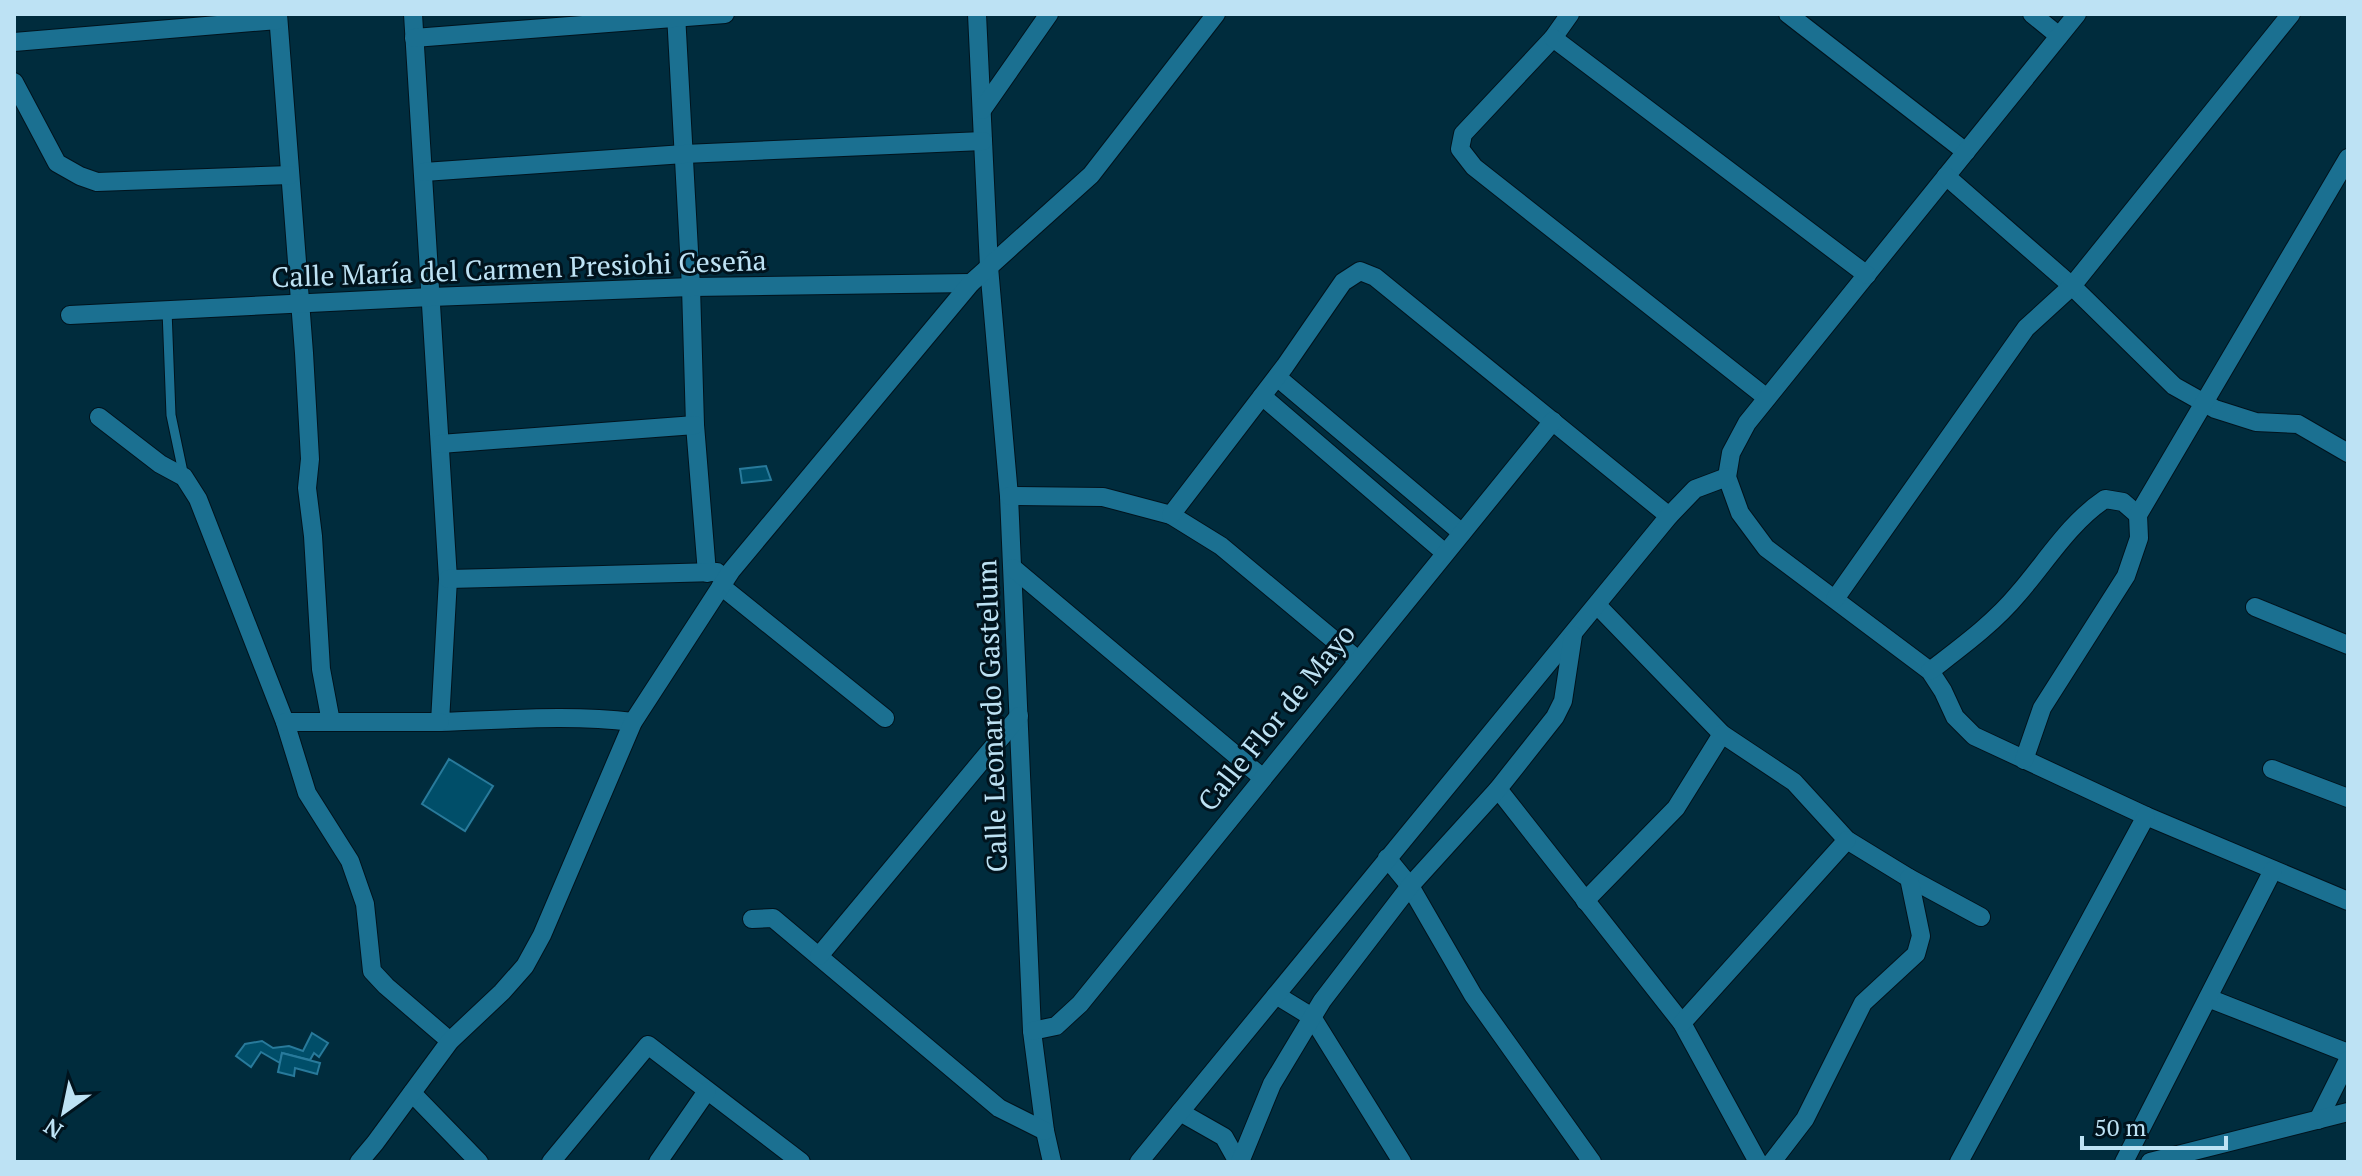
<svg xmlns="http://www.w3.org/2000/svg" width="2362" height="1176" viewBox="0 0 2362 1176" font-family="'PT Serif',serif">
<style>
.building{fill:#004e69;stroke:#287a9b;stroke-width:2}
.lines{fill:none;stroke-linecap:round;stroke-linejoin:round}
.lane-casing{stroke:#00131d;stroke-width:11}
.street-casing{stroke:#00131d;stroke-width:20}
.lane{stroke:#1b7091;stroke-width:9}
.street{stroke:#1b7091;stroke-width:18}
.labels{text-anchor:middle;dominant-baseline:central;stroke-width:6;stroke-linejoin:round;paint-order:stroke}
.street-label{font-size:28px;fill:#bde2f4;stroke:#00131d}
</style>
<rect width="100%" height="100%" fill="#002c3d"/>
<g class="building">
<path d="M766,466L771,480L742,483L740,469Z"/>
<path d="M449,759L493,786L465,831L422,804Z"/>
<path d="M312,1033L328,1043L319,1057L314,1053L310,1060L282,1053L280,1063L261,1052L251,1067L236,1056L245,1044L262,1041L273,1048L289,1046L303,1051Z"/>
<path d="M282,1053L320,1063L317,1074L295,1068L294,1076L278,1072Z"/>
</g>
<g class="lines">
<g class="lane-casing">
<path id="lane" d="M167,310L171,415L184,477"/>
</g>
<g class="street-casing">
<g id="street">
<path d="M278,14L304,353L310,459L307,488L313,536L321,669L331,722"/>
<path d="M413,14L448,579L440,722C505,720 569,714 633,722"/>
<path d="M676,14L691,287L695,425L707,573"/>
<path d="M977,14L989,267L1009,496L1032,1031L1045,1131L1052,1162"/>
<path d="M1570,14L1553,38L1463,134L1460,149L1474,167L1767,398"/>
<path d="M1788,14L1966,152"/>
<path d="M2032,14L2059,36"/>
<path d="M2077,14L1747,423L1731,453L1727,477L1740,513L1766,548L1930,671L1943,691L1955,717L1974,736L2146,816L2348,901"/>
<path d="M414,38L725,14"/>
<path d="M1553,38L1867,275"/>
<path d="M14,42L278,20"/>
<path d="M14,82L57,163L80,176L97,182L290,175"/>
<path d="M982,110L1049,14"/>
<path d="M424,172L684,154L983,141"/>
<path d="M1946,176L2072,286L2174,386L2215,409L2256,422L2298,424L2348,453"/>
<path d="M70,315L431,297L691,287L971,283"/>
<path d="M1277,377L1462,533"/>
<path d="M1262,396L1445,553"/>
<path d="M99,417L160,464L184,477L198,499L285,722L307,793L350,861L365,904L372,971L386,986L450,1041"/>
<path d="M440,444L695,425"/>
<path d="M1009,496L1103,497L1171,515L1221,546L1358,660"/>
<path d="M1171,515L1285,366L1343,282L1360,271L1375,277L1669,516"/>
<path d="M1013,568L1263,778"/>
<path d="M448,579L717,572"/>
<path d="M721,586L885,718"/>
<path d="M1835,599L2026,328L2072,286L2291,14"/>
<path d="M1597,605L1722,734L1794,782L1847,840L1909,878L1981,917"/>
<path d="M2255,607L2348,645"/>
<path d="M1930,671C1961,647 1993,624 2018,594C2046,562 2069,523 2105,499L2123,502L2138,515"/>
<path d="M285,722H440"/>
<path d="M2024,760L2042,708L2126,576L2139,538L2138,515L2348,158"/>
<path d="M2272,769L2348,798"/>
<path d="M1498,789L1682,1023L1758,1162"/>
<path d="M1387,858L1410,886L1473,995L1592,1162"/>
<path d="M1585,901L1676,808L1722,734"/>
<path d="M752,919L773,918L999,1108L1045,1131"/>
<path d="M819,956L1019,716"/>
<path d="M1276,995L1312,1017L1402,1162"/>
<path d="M2208,998L2348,1053"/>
<path d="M1682,1023L1847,840"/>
<path d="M1032,1031L1056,1026L1080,1004L1553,421"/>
<path d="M412,1093L479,1162"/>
<path d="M1180,1112L1224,1137L1238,1162"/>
<path d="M2318,1120L2348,1060"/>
<path d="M359,1162L375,1143L450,1041L502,992L525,966L542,935L633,722L731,571L971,283L1091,175L1216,14"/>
<path d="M551,1162L648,1045L801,1162"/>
<path d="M658,1162L707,1091"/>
<path d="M1139,1162L1669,516L1695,489L1727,477"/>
<path d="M1240,1162L1272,1084L1322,1001L1410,886L1498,789L1555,717L1563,701L1573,635"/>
<path d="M1772,1162L1805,1119L1863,1003L1916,954L1921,936L1909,878"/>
<path d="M1959,1162L2146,816"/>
<path d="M2124,1162L2273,870"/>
<path d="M2150,1162L2348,1112"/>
</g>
</g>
<use href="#lane" class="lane"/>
<use href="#street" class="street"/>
</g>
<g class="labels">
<g class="street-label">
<text transform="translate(519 268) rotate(-2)">Calle María del Carmen Presiohi Ceseña</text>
<text transform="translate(991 716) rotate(-92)">Calle Leonardo Gastelum</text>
<text transform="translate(1276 717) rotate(-51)">Calle Flor de Mayo</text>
</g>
</g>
<rect width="2362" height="1176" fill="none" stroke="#bde2f4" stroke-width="32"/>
<g transform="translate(64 1112) rotate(213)" stroke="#00131d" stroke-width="6" paint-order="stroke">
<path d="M0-6L14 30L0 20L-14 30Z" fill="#bde2f4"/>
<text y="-12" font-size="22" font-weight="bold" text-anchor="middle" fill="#bde2f4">N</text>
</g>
<path d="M2082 1136v12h144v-12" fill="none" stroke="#bde2f4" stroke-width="4"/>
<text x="2094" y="1136" font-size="24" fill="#bde2f4" stroke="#00131d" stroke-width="6" paint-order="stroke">50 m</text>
</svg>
